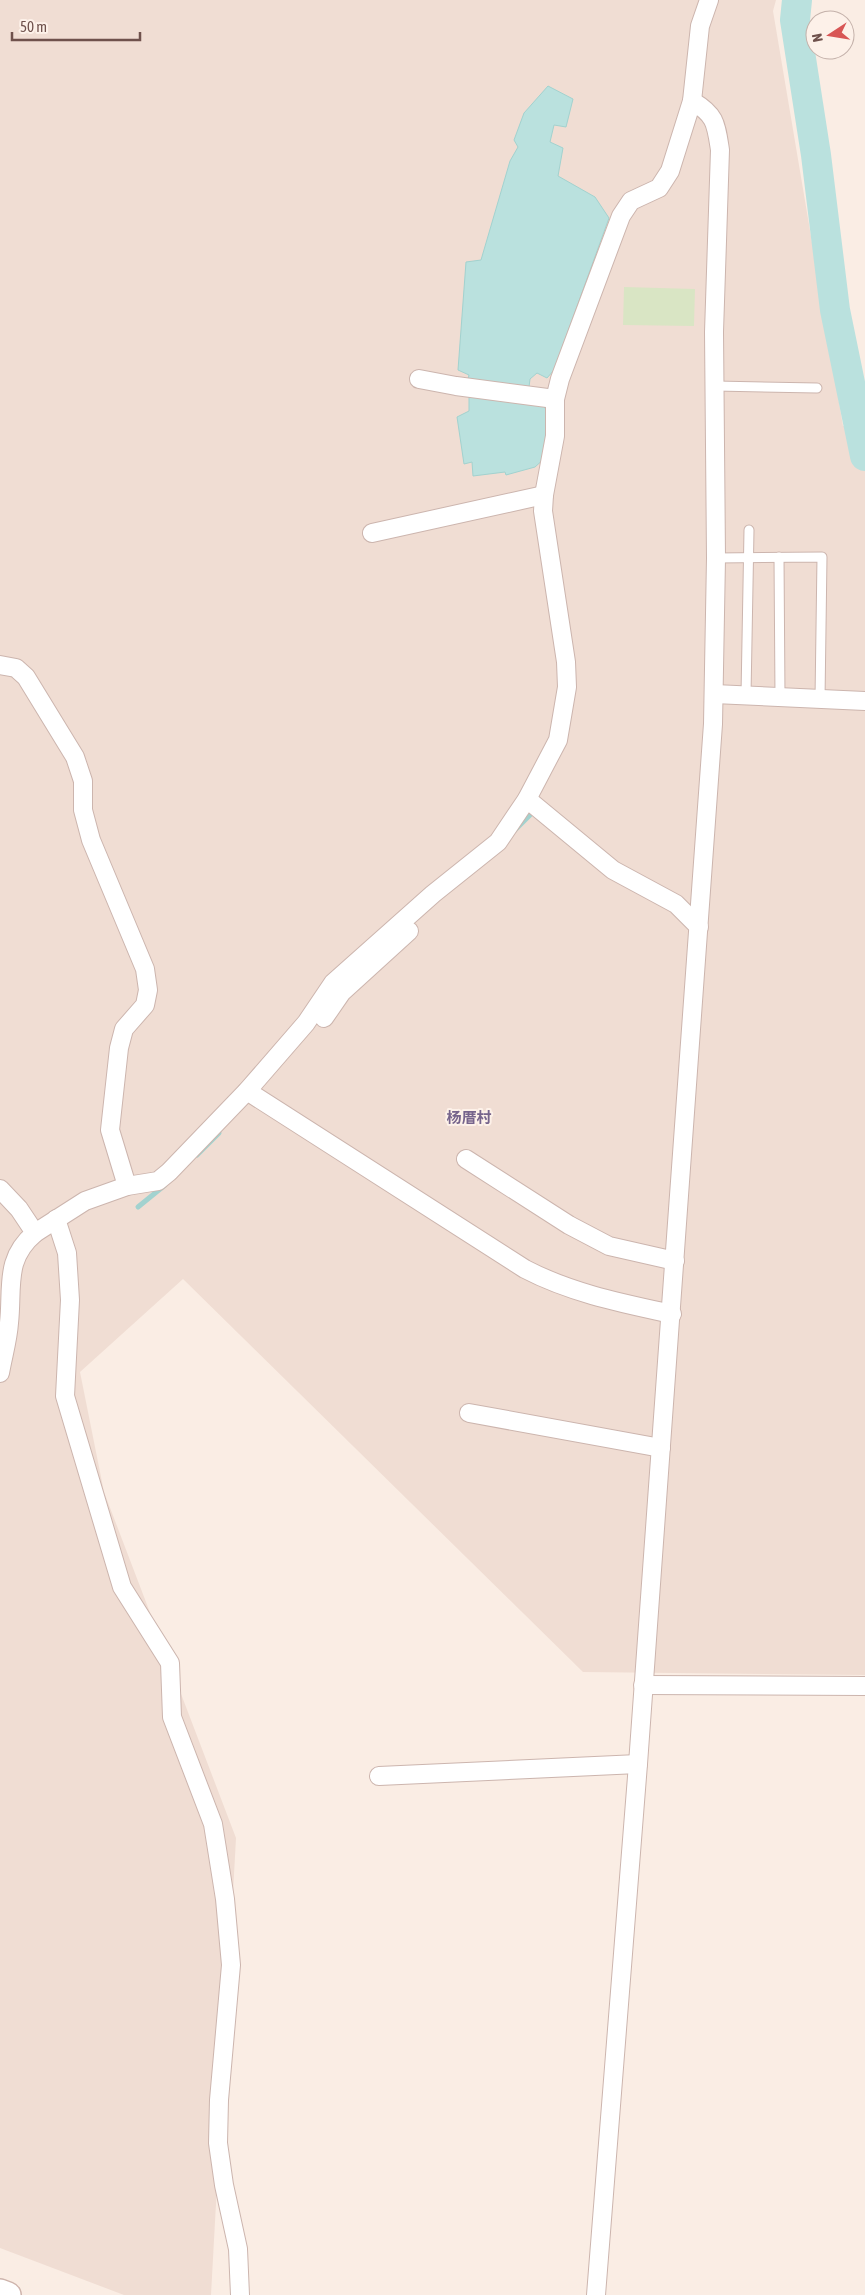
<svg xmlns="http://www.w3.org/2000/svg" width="865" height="2295" viewBox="0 0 865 2295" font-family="'Asap Condensed','Noto Sans SC',sans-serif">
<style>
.residential{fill:#f0ddd3}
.green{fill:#d9e5c4}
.water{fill:#bae1de;stroke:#a2d2cf}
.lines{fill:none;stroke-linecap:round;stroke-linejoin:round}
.stream{stroke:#a2d2cf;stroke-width:5}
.river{stroke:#bae1de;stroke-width:30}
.lane-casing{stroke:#ccb5ae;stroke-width:11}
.street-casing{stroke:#ccb5ae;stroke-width:20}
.secondary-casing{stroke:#ceb4ac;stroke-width:28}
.lane{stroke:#fff;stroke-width:9}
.street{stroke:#fff;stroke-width:18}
.secondary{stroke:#fff;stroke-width:25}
.labels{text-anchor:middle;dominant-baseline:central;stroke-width:4;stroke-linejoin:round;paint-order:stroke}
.quarter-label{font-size:15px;font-weight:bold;fill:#76648c;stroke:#fdf1e9}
</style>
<rect width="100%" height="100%" fill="#faede4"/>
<path class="residential" d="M0,0H776L773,11L843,426L865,425V1675L583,1672L183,1279L80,1372L104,1492L236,1838L211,2295H124L0,2248Z"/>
<path class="green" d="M624,287L695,289L694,326L623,325Z"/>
<path class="water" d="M548,86L573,99L566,127L554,125L550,142L563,148L558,176L595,197L609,218L554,370L547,378L537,373L530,379L529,387L551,416L545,458L535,467L506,475L505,472L473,476L472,462L464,464L457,417L469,411V396L465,391L469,375L458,370L466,262L481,260L510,161L518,147L514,140L524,113Z"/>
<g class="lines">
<g class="stream">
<path d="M515,830L530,815"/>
<path d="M197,1155L219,1133"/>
<path d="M138,1207L165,1185"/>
</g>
<path class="river" d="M797,0L795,20L816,155L835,310L865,456"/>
<g class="lane-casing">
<g id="lane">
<path d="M715,386L817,388"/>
<path d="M779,557L780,697"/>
<path d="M716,558L822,557L820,699"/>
<path d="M746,695L749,530"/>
</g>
</g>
<g class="street-casing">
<g id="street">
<path d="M419,379L456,386L555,399"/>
<path d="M372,533L544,495"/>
<path d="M0,665L16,668L26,677L75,757L83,781V810L91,840L145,969L148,990L145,1005L124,1029L119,1048L110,1130L127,1186"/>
<path d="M714,694L865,701"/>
<path d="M527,799L613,870L676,904L699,927"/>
<path d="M324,1018L342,992L409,931"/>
<path d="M247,1091L525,1269C571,1293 621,1303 672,1314"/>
<path d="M466,1159L569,1225L609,1246L675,1261"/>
<path d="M0,1189L19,1209L35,1233C4,1259 13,1287 9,1323C8,1339 3,1356 0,1373"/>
<path d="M56,1219L67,1253L70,1300L65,1396L122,1587L170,1663L172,1717L213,1824L225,1899L231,1965L219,2100L218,2143L224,2185L238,2249L240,2295"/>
<path d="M35,1233L85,1201L127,1186L158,1181L169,1172L247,1091L306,1023L333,983L433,894L498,842L527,799L558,740L567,687L566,662L543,511L544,495L555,436V399L560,379L621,216L631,201L659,188L670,171L692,101L700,26L709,0"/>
<path d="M469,1413L661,1448"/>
<path d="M643,1685L865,1686"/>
<path d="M379,1776L638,1764"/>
<path d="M596,2295L638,1764L713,724L716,558L714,332L720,150C716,124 716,115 692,101"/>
</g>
</g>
<g class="secondary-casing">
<path id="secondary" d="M0,2292L8,2295"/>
</g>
<use href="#lane" class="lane"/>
<use href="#street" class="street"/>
<use href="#secondary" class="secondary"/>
</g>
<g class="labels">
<g class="quarter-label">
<text x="469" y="1117">杨厝村</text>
</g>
</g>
<g transform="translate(830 35) rotate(258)"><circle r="24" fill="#fdf1e9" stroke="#c4b1aa"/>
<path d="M0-4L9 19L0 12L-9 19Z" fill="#d85655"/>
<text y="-8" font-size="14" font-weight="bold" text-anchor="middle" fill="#6f514c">N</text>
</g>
<path d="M12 32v8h128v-8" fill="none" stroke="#6f514c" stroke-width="2.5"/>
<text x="20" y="32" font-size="15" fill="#6f514c" stroke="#fdf1e9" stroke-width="4" paint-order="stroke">50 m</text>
</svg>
